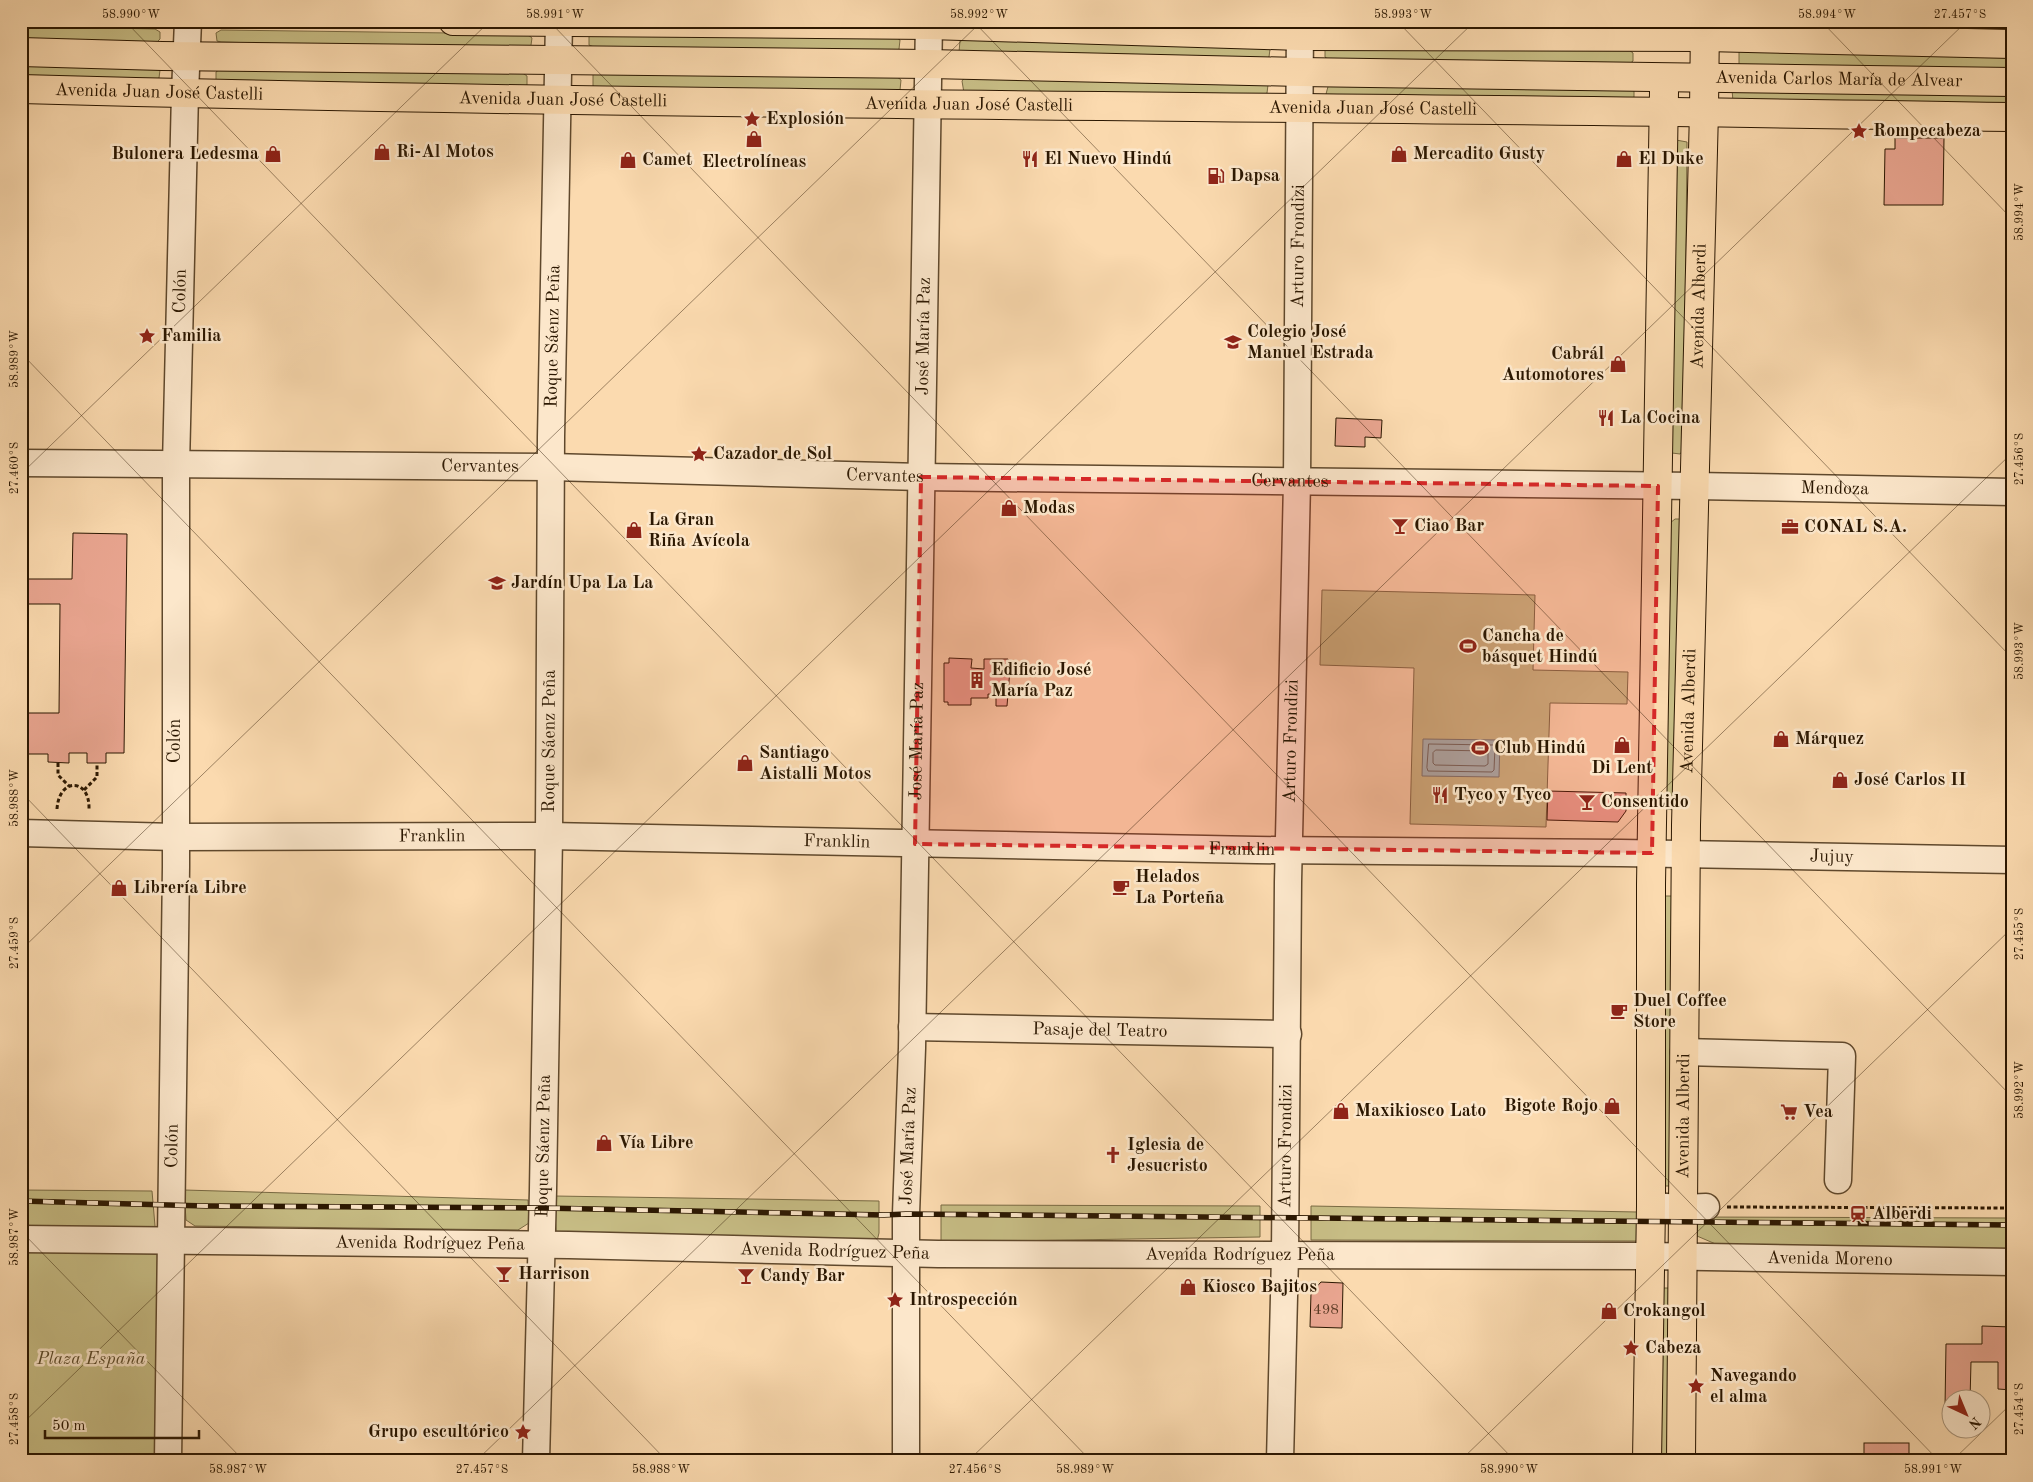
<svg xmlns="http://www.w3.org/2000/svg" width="2033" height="1482" viewBox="0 0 2033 1482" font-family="'Old Standard TT',serif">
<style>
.green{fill:#c7bd85;stroke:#796a43}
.water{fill:#a1b9b3;stroke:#72786c}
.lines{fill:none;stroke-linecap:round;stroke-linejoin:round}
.shore{stroke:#66685a;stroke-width:1}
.building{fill:#eaa691;stroke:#2b1701}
.minor-casing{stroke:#5f482c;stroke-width:29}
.major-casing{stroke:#2b1701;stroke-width:30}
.path{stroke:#2b1701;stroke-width:3;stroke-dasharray:4 2.5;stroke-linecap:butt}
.minor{stroke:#fce7cb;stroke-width:26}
.major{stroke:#fbdaaf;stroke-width:28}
.rail-casing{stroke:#2b1701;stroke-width:5.5}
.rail{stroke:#fce7cb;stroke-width:4;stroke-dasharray:11;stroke-linecap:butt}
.marked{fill:#d62828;fill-opacity:0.2;stroke:#d62828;stroke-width:4;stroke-dasharray:10 6;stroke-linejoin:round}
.ticks{fill:none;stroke:#2b1701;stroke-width:1;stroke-opacity:0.45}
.labels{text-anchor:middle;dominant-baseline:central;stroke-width:5;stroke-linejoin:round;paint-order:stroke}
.number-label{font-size:15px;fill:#5b3b25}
.street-label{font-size:18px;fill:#2b1701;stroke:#fce7cb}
.poi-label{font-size:18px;font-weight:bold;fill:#2b1701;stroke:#fce7cb;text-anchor:start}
.park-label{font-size:18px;font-style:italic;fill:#5a4929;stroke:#fce7cb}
.neatline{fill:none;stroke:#2b1701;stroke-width:2}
.ticks-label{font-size:12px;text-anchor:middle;fill:#2b1701}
</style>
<rect width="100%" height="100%" fill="#fbdaaf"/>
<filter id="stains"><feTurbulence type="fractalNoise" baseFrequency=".004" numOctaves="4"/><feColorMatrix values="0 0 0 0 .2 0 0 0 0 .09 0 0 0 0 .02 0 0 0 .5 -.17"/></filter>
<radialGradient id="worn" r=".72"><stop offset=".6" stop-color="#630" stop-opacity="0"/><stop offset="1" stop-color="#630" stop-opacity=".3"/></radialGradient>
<g class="green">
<path d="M21,26L155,29L160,32V39L154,45L21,42Z"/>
<path d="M221,30L527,34L532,38L531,45L526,50L221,42L217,41L216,33Z"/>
<path d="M593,34L894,36L900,40L899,49L894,53L594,47L589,45V37Z"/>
<path d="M968,37L1265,44L1270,49L1269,57L1264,60L959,52L960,41Z"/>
<path d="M1325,50H1629L1633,53V61L1628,65L1329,60L1325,57Z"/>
<path d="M1739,51L2012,55V72L1739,67Z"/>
<path d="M21,63L154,65L160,70L159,78L153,82L21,80Z"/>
<path d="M220,69L521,72L527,76V85L520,90L216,82V72Z"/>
<path d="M597,71L895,75L901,80L900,90L895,92L597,88L593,86V75Z"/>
<path d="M965,77L1263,81L1268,85L1267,93L1262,96L964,93L962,81Z"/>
<path d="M1329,83L1630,88L1634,91V97L1629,100L1328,97L1326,94Z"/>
<path d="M1732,89L2012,91V105L1733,102Z"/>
<path d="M1676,140L1687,142L1684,449L1680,454L1672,453Z"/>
<path d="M1675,519H1680L1676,810L1664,809L1670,523Z"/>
<path d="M1322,590L1535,595L1533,670L1628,672L1627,704L1550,703L1546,827L1410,824L1414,668L1320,665Z"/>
<path d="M1664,896H1678L1674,1186H1660Z"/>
<path d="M21,1190L152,1191L155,1226L150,1231L21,1232Z"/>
<path d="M184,1190L528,1200L529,1223L518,1230L195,1226L186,1220Z"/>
<path d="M554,1196L879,1201V1233L877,1241L565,1238L556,1232Z"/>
<path d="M941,1205L1260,1206V1237L941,1242Z"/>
<path d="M1311,1206L1638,1212L1637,1241L1311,1240Z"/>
<path d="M1698,1217L2012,1218V1251L1718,1245L1697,1236Z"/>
<path d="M151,1250L161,1257L159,1461H21V1252Z"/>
<path d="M1663,1288H1671L1670,1461H1656Z"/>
</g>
<path class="water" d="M1423,739L1500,740L1499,777L1422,776Z"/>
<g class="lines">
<g class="shore">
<path d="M1429,744L1493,745L1495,747L1494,770L1492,772L1428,771L1427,768Z"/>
<path d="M1436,750L1486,751L1488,753V764L1485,766L1435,765L1433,763V753Z"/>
</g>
</g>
<g class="building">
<path d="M1895,138H1944L1943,205H1884L1885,149H1895Z"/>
<path d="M1336,418L1382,420L1381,438L1365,437V447L1335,446Z"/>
<path d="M73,533L127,534L124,753H106V763H87V753H69V763L48,762V754H21V713H59L60,604H21V579H72Z"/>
<path d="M949,658L972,659L971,668L984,669V659H1008V669H1010L1007,706H996V695L988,694V698H971V705H948V702H944V663H949Z"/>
<path d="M1548,791L1626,793V811L1618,822L1547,820Z"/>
<path d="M1321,1282L1343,1283L1342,1328L1310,1327L1311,1293Z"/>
<path d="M1982,1326L2012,1327V1390L1998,1389V1362H1971L1970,1400H1950V1407H1945L1946,1344H1982Z"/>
<rect x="1864" y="1443" width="45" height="18"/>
</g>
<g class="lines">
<g class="minor-casing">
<g id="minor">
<path id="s1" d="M21,463L551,467L921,477L1695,486L2012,492"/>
<path id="s2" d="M21,833L175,837L549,836L1256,850L1621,853L2012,860"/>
<path id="s3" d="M912,1027L1288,1034"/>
<path d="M1684,1052L1842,1056L1838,1180"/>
<path d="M1651,1206L1682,1208L1706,1207"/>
<path id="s4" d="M21,1239L569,1245L938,1254L1648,1256L2012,1262"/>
<path id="s5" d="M168,1461L176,867V465L185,93L188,21"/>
<path id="s6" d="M536,1461L543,1190L549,836L551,437L559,21"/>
<path id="s7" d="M906,1461V1214L912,1048L929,21"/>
<path id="s8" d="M1280,1461L1285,1255L1288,882L1297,482L1300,21"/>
</g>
</g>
<g class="major-casing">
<g id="major">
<path d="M453,21L929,25L1300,36L1705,37L2012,44"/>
<path id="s9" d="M21,52L162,56L929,64L1300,72L2012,82"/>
<path id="s10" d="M21,89C685,107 1348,105 2012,117"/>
<path d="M1647,1461L1651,1206V884L1664,92"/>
<path id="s11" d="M1681,1461L1686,825L1704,111L1705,21"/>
</g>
</g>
<g class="path">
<path d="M58,763V775L69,786"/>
<path d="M84,790L97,777V763"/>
<path d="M57,809C59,777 90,778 89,809"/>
<path d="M1727,1207L2012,1208"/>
</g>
<use href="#minor" class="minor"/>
<use href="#major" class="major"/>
<g class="rail-casing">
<path id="rail" d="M21,1201L206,1206L542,1208L884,1215L906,1214L2012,1225"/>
</g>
<use href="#rail" class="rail"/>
</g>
<path class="marked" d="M921,477L1658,486L1652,853L915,844Z"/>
<path class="ticks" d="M125,21L1515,1461M549,21L1939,1461M973,21L2012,1097M1397,21L2012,658M1821,21L2012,219M21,353L1091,1461M21,474L490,21M21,792L667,1461M21,950L982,21M21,1231L244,1461M21,1425L1475,21M476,1461L1967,21M968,1461L2012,453M1460,1461L2012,928M1952,1461L2012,1403"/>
<defs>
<g id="sight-bare" transform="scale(1.35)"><path d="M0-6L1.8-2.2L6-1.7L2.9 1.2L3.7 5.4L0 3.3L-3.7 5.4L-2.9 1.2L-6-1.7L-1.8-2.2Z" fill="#8f2418" stroke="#fce7cb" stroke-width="2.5" paint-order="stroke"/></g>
<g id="shop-bare" transform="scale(1.35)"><path d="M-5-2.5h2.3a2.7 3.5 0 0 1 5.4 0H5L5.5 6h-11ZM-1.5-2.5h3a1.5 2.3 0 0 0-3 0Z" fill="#8f2418" stroke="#fce7cb" stroke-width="2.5" paint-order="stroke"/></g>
<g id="restaurant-bare" transform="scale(1.35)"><path d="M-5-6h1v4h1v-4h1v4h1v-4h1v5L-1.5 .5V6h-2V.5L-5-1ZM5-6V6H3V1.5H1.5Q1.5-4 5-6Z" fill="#8f2418" stroke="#fce7cb" stroke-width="2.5" paint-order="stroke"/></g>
<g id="fuel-bare" transform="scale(1.35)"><path d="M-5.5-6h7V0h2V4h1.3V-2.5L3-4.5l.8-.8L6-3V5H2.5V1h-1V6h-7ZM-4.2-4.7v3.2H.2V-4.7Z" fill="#8f2418" stroke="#fce7cb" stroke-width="2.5" paint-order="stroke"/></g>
<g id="school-bare" transform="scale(1.35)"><path d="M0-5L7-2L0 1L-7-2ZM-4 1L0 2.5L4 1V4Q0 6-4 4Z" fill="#8f2418" stroke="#fce7cb" stroke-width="2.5" paint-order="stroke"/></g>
<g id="bar-bare" transform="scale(1.35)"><path d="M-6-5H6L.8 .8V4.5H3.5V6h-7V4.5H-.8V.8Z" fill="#8f2418" stroke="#fce7cb" stroke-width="2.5" paint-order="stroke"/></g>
<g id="office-bare" transform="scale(1.35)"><path d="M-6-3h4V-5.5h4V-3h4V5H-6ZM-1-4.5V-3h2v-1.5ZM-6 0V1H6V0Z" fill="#8f2418" stroke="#fce7cb" stroke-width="2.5" paint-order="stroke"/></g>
<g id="stadium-bare" transform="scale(1.35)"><path d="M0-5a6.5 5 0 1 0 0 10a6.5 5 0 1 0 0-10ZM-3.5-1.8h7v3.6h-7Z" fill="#8f2418" stroke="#fce7cb" stroke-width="2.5" paint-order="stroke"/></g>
<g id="building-bare" transform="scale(1.35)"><path d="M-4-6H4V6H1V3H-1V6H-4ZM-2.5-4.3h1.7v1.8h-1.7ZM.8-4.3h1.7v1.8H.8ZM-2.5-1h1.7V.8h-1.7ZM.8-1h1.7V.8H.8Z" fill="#8f2418" stroke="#fce7cb" stroke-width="2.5" paint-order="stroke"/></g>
<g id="cafe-bare" transform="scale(1.35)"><path d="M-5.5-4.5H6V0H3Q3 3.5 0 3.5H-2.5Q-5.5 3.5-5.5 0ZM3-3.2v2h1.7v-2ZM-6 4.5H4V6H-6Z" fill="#8f2418" stroke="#fce7cb" stroke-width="2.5" paint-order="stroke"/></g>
<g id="supermarket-bare" transform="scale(1.35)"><path d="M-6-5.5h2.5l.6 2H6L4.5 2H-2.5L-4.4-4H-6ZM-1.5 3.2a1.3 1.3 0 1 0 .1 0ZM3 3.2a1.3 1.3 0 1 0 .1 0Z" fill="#8f2418" stroke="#fce7cb" stroke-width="2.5" paint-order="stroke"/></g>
<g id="church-bare" transform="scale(1.35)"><path d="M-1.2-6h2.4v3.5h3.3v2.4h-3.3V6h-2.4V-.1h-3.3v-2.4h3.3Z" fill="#8f2418" stroke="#fce7cb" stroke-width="2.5" paint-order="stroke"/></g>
<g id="station-bare" transform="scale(1.35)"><path d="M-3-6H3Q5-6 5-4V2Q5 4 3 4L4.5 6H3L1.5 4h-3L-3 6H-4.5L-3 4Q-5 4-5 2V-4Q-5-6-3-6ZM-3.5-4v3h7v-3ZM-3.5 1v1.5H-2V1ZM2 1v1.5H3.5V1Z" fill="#8f2418" stroke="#fce7cb" stroke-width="2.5" paint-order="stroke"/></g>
</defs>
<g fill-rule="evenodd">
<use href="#sight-bare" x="752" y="119"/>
<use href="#sight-bare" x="1859" y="131"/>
<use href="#shop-bare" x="754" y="139"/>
<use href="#shop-bare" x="382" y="152"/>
<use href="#shop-bare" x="273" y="154"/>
<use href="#shop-bare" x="1399" y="154"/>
<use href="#restaurant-bare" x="1030" y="159"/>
<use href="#shop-bare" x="1624" y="159"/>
<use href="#shop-bare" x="628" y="160"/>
<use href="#fuel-bare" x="1216" y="176"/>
<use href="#sight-bare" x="147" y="336"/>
<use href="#school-bare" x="1233" y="342"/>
<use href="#shop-bare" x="1618" y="364"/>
<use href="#restaurant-bare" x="1606" y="418"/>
<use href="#sight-bare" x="699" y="454"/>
<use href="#shop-bare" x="1009" y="508"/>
<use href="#bar-bare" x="1400" y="526"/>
<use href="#office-bare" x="1790" y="527"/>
<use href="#shop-bare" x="634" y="530"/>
<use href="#school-bare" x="497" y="583"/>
<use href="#stadium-bare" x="1468" y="646"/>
<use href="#building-bare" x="977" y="680"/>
<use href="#shop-bare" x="1781" y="739"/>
<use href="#shop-bare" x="1622" y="745"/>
<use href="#stadium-bare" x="1480" y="748"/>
<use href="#shop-bare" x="745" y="763"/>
<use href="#shop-bare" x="1840" y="780"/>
<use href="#restaurant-bare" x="1440" y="795"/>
<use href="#bar-bare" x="1587" y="802"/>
<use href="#cafe-bare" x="1121" y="887"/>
<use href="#shop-bare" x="119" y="888"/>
<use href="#cafe-bare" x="1619" y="1011"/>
<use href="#shop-bare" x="1612" y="1106"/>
<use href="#shop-bare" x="1341" y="1111"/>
<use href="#supermarket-bare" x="1789" y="1112"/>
<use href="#shop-bare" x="604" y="1143"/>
<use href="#church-bare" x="1113" y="1155"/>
<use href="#station-bare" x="1858" y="1214"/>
<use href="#bar-bare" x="504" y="1274"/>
<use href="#bar-bare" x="746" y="1276"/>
<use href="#shop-bare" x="1188" y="1287"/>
<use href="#sight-bare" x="895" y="1300"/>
<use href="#shop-bare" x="1609" y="1311"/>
<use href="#sight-bare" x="1631" y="1348"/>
<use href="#sight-bare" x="1696" y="1386"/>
<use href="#sight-bare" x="523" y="1432"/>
</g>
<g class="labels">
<g class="number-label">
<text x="1326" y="1310">498</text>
</g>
<g class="street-label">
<text stroke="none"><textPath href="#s9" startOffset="1818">Avenida Carlos María de Alvear</textPath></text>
<text stroke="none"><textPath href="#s10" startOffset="138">Avenida Juan José Castelli</textPath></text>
<text stroke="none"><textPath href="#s10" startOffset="542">Avenida Juan José Castelli</textPath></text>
<text stroke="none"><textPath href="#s10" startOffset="948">Avenida Juan José Castelli</textPath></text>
<text stroke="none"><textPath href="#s10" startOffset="1352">Avenida Juan José Castelli</textPath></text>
<text stroke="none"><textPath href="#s8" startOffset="1215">Arturo Frondizi</textPath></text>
<text stroke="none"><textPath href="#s5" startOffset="1170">Colón</textPath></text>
<text stroke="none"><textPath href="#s11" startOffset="1155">Avenida Alberdi</textPath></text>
<text stroke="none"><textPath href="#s6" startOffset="1125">Roque Sáenz Peña</textPath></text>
<text stroke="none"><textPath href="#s7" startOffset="1125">José María Paz</textPath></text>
<text stroke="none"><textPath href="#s1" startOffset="459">Cervantes</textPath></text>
<text stroke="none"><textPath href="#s1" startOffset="864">Cervantes</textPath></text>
<text stroke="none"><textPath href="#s1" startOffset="1269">Cervantes</textPath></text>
<text stroke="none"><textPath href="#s1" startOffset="1814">Mendoza</textPath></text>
<text stroke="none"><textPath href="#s11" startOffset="750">Avenida Alberdi</textPath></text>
<text transform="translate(175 741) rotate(-90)">Colón</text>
<text stroke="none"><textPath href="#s6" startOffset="720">Roque Sáenz Peña</textPath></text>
<text stroke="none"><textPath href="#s7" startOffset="720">José María Paz</textPath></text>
<text stroke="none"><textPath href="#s8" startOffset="720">Arturo Frondizi</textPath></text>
<text stroke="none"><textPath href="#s2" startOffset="411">Franklin</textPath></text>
<text stroke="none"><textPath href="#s2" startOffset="816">Franklin</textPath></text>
<text stroke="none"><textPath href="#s2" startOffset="1221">Franklin</textPath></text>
<text stroke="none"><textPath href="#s2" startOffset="1811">Jujuy</textPath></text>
<text stroke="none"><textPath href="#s3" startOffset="188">Pasaje del Teatro</textPath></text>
<text stroke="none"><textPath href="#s11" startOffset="345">Avenida Alberdi</textPath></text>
<text stroke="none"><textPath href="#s5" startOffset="315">Colón</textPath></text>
<text stroke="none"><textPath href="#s6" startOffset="315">Roque Sáenz Peña</textPath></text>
<text stroke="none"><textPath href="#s7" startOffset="315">José María Paz</textPath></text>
<text stroke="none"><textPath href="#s8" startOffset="315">Arturo Frondizi</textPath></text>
<text stroke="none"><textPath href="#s4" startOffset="409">Avenida Rodríguez Peña</textPath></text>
<text stroke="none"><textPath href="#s4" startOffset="814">Avenida Rodríguez Peña</textPath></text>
<text stroke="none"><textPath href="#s4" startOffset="1219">Avenida Rodríguez Peña</textPath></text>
<text stroke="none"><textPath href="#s4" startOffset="1809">Avenida Moreno</textPath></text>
</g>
<g class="poi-label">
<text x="766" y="119">Explosión</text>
<text x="1873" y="131">Rompecabeza</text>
<text x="396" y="152">Ri-Al Motos</text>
<text x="259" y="154" text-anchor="end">Bulonera Ledesma</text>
<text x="1413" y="154">Mercadito Gusty</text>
<text x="1044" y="159">El Nuevo Hindú</text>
<text x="1638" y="159">El Duke</text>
<text x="642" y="160">Camet</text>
<text x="754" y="162" text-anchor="middle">Electrolíneas</text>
<text x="1230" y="176">Dapsa</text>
<text x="1247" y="332">Colegio José<tspan x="1247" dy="21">Manuel Estrada</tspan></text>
<text x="161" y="336">Familia</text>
<text x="1604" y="354" text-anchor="end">Cabrál<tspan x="1604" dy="21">Automotores</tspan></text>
<text x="1620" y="418">La Cocina</text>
<text x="713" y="454">Cazador de Sol</text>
<text x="1023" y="508">Modas</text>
<text x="648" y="520">La Gran<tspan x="648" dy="21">Riña Avícola</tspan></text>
<text x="1414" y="526">Ciao Bar</text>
<text x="1804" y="527">CONAL S.A.</text>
<text x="511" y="583">Jardín Upa La La</text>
<text x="1482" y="636">Cancha de<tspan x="1482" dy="21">básquet Hindú</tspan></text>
<text x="991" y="670">Edificio José<tspan x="991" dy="21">María Paz</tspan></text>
<text x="1795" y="739">Márquez</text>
<text x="1494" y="748">Club Hindú</text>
<text x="759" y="753">Santiago<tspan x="759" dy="21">Aistalli Motos</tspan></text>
<text x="1622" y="768" text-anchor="middle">Di Lent</text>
<text x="1854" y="780">José Carlos II</text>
<text x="1454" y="795">Tyco y Tyco</text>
<text x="1601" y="802">Consentido</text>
<text x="1135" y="877">Helados<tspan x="1135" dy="21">La Porteña</tspan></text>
<text x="133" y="888">Librería Libre</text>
<text x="1633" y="1001">Duel Coffee<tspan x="1633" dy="21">Store</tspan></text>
<text x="1598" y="1106" text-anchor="end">Bigote Rojo</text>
<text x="1355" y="1111">Maxikiosco Lato</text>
<text x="1803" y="1112">Vea</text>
<text x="618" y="1143">Vía Libre</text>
<text x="1127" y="1145">Iglesia de<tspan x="1127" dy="21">Jesucristo</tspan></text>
<text x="1872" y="1214">Alberdi</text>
<text x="518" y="1274">Harrison</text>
<text x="760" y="1276">Candy Bar</text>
<text x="1202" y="1287">Kiosco Bajitos</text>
<text x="909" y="1300">Introspección</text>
<text x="1623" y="1311">Crokangol</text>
<text x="1645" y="1348">Cabeza</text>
<text x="1710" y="1376">Navegando<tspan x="1710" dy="21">el alma</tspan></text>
<text x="509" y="1432" text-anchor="end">Grupo escultórico</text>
</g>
<g class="park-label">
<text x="91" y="1359">Plaza España</text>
</g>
</g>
<rect width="2033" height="1482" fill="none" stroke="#fbdaaf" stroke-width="55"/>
<g transform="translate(1966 1414) rotate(136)"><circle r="24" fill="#fce7cb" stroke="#a8947a"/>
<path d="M0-4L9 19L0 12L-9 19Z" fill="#8f2418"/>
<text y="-8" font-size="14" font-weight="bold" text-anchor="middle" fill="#2b1701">N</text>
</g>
<path d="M45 1430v8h154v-8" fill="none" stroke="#2b1701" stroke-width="2.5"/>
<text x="52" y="1430" font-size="15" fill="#2b1701" stroke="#fce7cb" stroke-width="4" paint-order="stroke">50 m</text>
<rect x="28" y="28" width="1978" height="1426" class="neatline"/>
<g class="ticks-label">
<text x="131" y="18">58.990°W</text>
<text x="555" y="18">58.991°W</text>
<text x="979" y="18">58.992°W</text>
<text x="1403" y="18">58.993°W</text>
<text x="1827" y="18">58.994°W</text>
<text x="1960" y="18">27.457°S</text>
<text transform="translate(2019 212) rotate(-90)" y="4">58.994°W</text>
<text transform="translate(14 359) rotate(-90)" y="4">58.989°W</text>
<text transform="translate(2019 459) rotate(-90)" y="4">27.456°S</text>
<text transform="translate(14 468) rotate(-90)" y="4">27.460°S</text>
<text transform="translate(2019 651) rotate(-90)" y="4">58.993°W</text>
<text transform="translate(14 798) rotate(-90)" y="4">58.988°W</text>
<text transform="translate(2019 934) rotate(-90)" y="4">27.455°S</text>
<text transform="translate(14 943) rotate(-90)" y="4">27.459°S</text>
<text transform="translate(2019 1090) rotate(-90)" y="4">58.992°W</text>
<text transform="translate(14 1237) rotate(-90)" y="4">58.987°W</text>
<text transform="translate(2019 1409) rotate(-90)" y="4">27.454°S</text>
<text transform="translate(14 1419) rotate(-90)" y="4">27.458°S</text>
<text x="238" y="1473">58.987°W</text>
<text x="482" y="1473">27.457°S</text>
<text x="661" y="1473">58.988°W</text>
<text x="975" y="1473">27.456°S</text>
<text x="1085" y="1473">58.989°W</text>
<text x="1509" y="1473">58.990°W</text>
<text x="1933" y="1473">58.991°W</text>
</g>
<rect width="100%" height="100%" filter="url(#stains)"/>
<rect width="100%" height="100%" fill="url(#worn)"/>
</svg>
